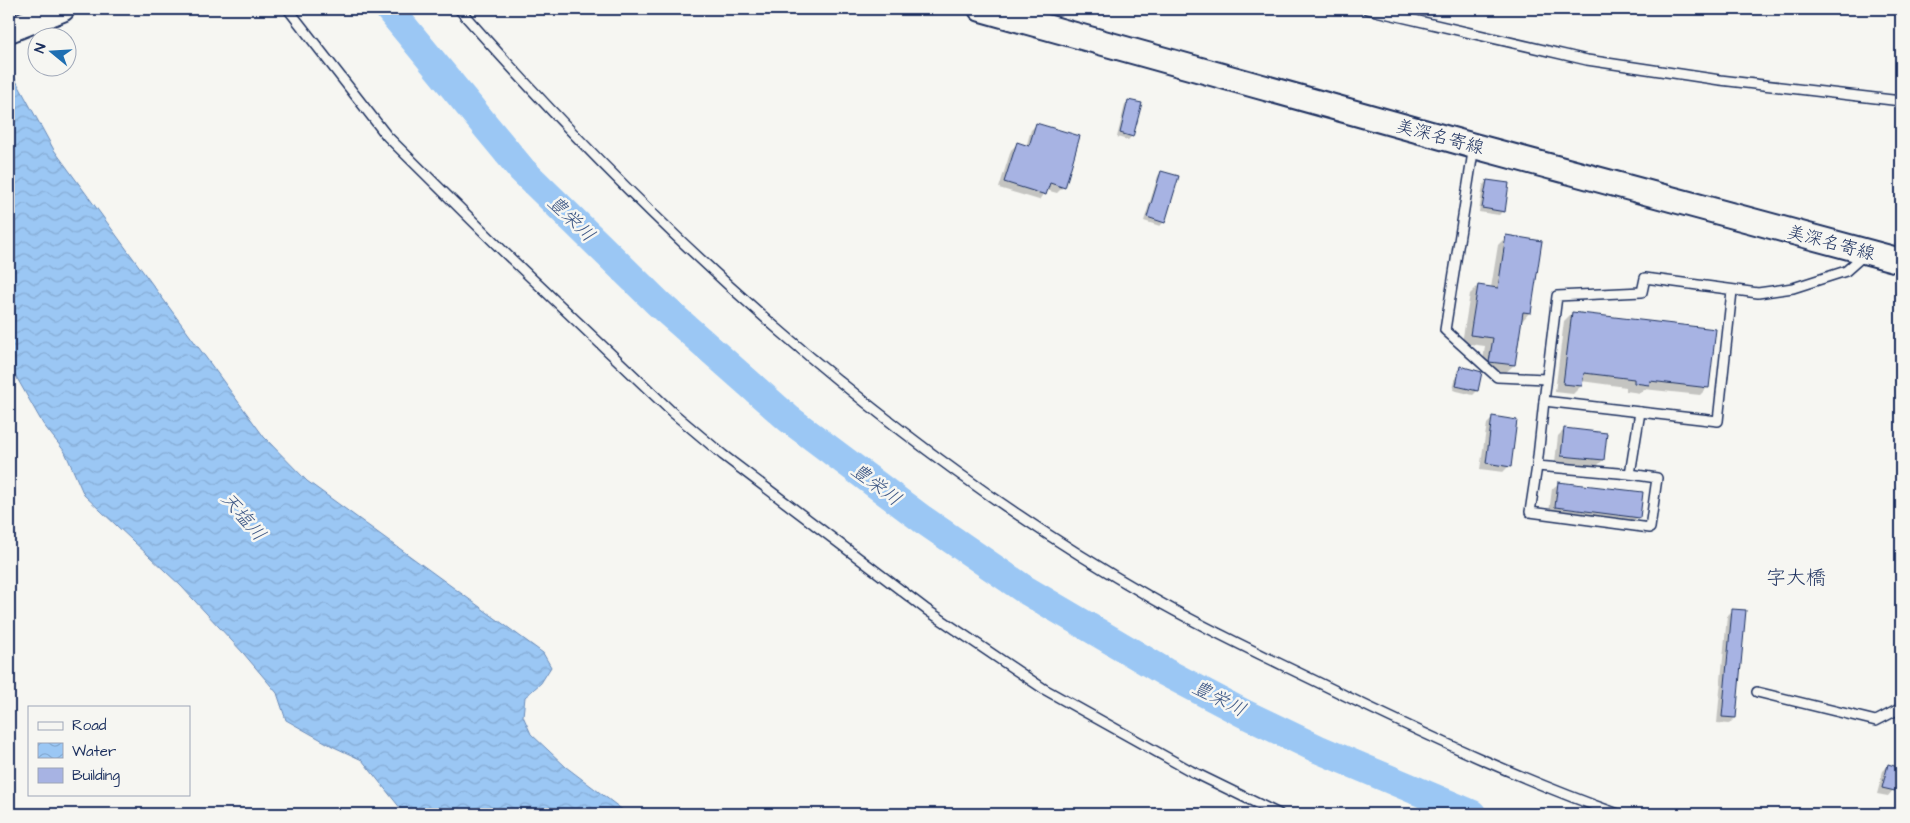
<svg xmlns="http://www.w3.org/2000/svg" width="1910" height="823" viewBox="0 0 1910 823" font-family="'Architects Daughter','Klee One',sans-serif">
<style>
.water{fill:url(#water-waves);stroke:#688ab8}
.shadow{fill:#0003}
.lines{fill:none;stroke-linecap:round;stroke-linejoin:round}
.river{stroke:#9bc7f4;stroke-width:29}
.building{fill:#a7b3e3;stroke:#1b2f5e}
.service-casing{stroke:#1b2f5e;stroke-width:12}
.secondary-casing{stroke:#1b2f5e;stroke-width:28}
.service{stroke:#f6f6f2;stroke-width:9}
.secondary{stroke:#f6f6f2;stroke-width:24}
.labels{text-anchor:middle;dominant-baseline:central;stroke-width:5;stroke-linejoin:round;paint-order:stroke}
.street-label{font-size:18px;fill:#1b2f5e;stroke:#f6f6f2}
.water-label{font-size:19px;font-style:italic;fill:#3b5584;stroke:#f6f6f2}
.quarter-label{font-size:20px;fill:#1b2f5e;stroke:#f6f6f2}
</style>
<defs>
<pattern id="water-waves" width="16" height="10" patternUnits="userSpaceOnUse" patternTransform="scale(1.25)"><rect width="16" height="10" fill="#9bc7f4"/><path d="M0 5q4-4 8 0t8 0" fill="none" stroke="#85abd4"/></pattern>
</defs>
<rect width="100%" height="100%" fill="#f6f6f2"/>
<filter id="ink" filterUnits="userSpaceOnUse"><feTurbulence type="fractalNoise" baseFrequency=".02" numOctaves="2"/><feDisplacementMap in="SourceGraphic" scale="10" xChannelSelector="R" yChannelSelector="G"/><feConvolveMatrix kernelMatrix="1 2 1 2 8 2 1 2 1" color-interpolation-filters="sRGB"/></filter>
<g filter="url(#ink)">
<path class="water" d="M9,56L14,77L54,150L264,437L307,481L543,653L551,667L541,683L525,697L523,716L531,734L566,767L628,814H405L362,760L334,747L286,720L277,693L244,654L181,586L84,495L65,452L43,424L9,364Z"/>
<g class="shadow">
<path d="M1129,101L1132,136L1128,140L1117,137L1125,105Z"/>
<path d="M1037,124L1063,187L1057,193L1046,190L1039,200L999,188L1011,150L1017,144L1026,147L1031,130Z"/>
<path d="M1161,172L1164,222L1160,226L1144,221L1158,176Z"/>
<path d="M1487,181L1503,211L1499,215L1479,212L1483,185Z"/>
<path d="M1506,237L1530,312L1522,321L1514,365L1505,373L1482,369L1485,346L1462,343L1470,294L1478,286L1491,288L1498,245Z"/>
<path d="M1572,313L1708,387L1700,395L1644,389L1640,393L1626,391V387L1581,381V386L1573,394L1555,392L1564,321Z"/>
<path d="M1461,367L1481,373L1477,391L1473,395L1453,390L1457,371Z"/>
<path d="M1493,418L1509,466L1503,472L1480,469L1487,424Z"/>
<path d="M1564,430L1603,460L1597,466L1555,462L1558,436Z"/>
<path d="M1559,483L1638,517L1632,523L1549,513L1552,489Z"/>
<path d="M1733,610L1735,718L1729,724L1717,723L1727,616Z"/>
<path d="M1888,766L1901,769V792L1894,789L1888,796L1877,794L1883,771Z"/>
</g>
<g class="lines">
<path class="river" d="M389,9L522,170L659,304L789,419L922,519L1024,589L1165,672L1243,713L1318,749L1472,814"/>
</g>
<g class="building">
<path d="M1128,100L1142,103L1133,137L1120,133Z"/>
<path d="M1036,123L1080,136L1065,188L1050,183L1046,195L1004,182L1017,142L1029,146Z"/>
<path d="M1161,171L1179,176L1165,223L1147,217Z"/>
<path d="M1487,180L1509,183L1505,212L1482,208Z"/>
<path d="M1506,235L1542,241L1531,313L1523,312L1515,365L1489,362L1493,338L1470,335L1478,285L1498,288Z"/>
<path d="M1572,312L1716,329L1709,388L1650,381L1649,385L1634,383V379L1584,373L1582,386L1563,384Z"/>
<path d="M1460,366L1482,372L1478,391L1456,386Z"/>
<path d="M1492,416L1517,420L1511,467L1486,463Z"/>
<path d="M1564,428L1607,433L1604,460L1561,456Z"/>
<path d="M1558,482L1643,492L1640,518L1555,507Z"/>
<path d="M1732,609L1746,610L1736,718L1722,717Z"/>
<path d="M1888,764L1901,768V785L1897,783L1895,791L1882,788Z"/>
</g>
<g class="lines">
<g class="service-casing">
<g id="service">
<path d="M288,9L387,136L502,250L672,412L723,455L927,610L1044,689L1191,771L1279,814"/>
<path d="M459,9C659,236 886,446 1150,597C1214,634 1282,664 1348,697C1437,740 1525,781 1618,814"/>
<path d="M1367,9L1587,60L1720,80L1901,101"/>
<path d="M1474,146L1445,330L1497,377L1546,379"/>
<path d="M1732,291L1718,421L1544,401L1557,296L1642,292L1645,278L1758,293L1793,288L1846,271L1864,255"/>
<path d="M1544,401L1537,466L1630,474L1640,412"/>
<path d="M1537,466L1530,512L1650,528L1657,478L1630,474"/>
<path d="M1757,692L1876,721L1901,708"/>
</g>
</g>
<g class="secondary-casing">
<g id="secondary">
<path d="M981,9L1474,146L1901,261"/>
<path d="M9,30L62,9"/>
</g>
</g>
<use href="#service" class="service"/>
<use href="#secondary" class="secondary"/>
</g>
</g>
<g class="labels">
<g class="street-label">
<text transform="translate(1440 137) rotate(15)">美深名寄線</text>
<text transform="translate(1831 243) rotate(15)">美深名寄線</text>
</g>
<g class="water-label">
<text transform="translate(571 219) rotate(44)">豊栄川</text>
<text transform="translate(876 485) rotate(37)">豊栄川</text>
<text transform="translate(243 517) rotate(49)">天塩川</text>
<text transform="translate(1219 699) rotate(27)">豊栄川</text>
</g>
<g class="quarter-label">
<text x="1796" y="578">字大橋</text>
</g>
</g>
<rect width="1910" height="823" fill="none" stroke="#f6f6f2" stroke-width="30"/>
<rect x="15" y="15" width="1880" height="793" fill="none" stroke="#1b2f5e" stroke-width="2" filter="url(#ink)"/>
<rect x="28" y="706" width="162" height="90" fill="#f6f6f2" stroke="#9ea6b7"/>
<rect x="38" y="722" width="25" height="8" fill="#f6f6f2" stroke="#9ea6b7"/>
<text x="72" y="730" font-size="15" fill="#1b2f5e">Road</text>
<rect x="38" y="743" width="25" height="15" fill="url(#water-waves)" stroke="#9ea6b7"/>
<text x="72" y="756" font-size="15" fill="#1b2f5e">Water</text>
<rect x="38" y="768" width="25" height="15" fill="#a7b3e3" stroke="#9ea6b7"/>
<text x="72" y="780" font-size="15" fill="#1b2f5e">Building</text>
<g transform="translate(52 52) rotate(288)"><circle r="24" fill="#f6f6f2" stroke="#9ea6b7"/>
<path d="M0-4L9 19L0 12L-9 19Z" fill="#1f6fb2"/>
<text y="-8" font-size="14" font-weight="bold" text-anchor="middle" fill="#1b2f5e">N</text>
</g>
</svg>
